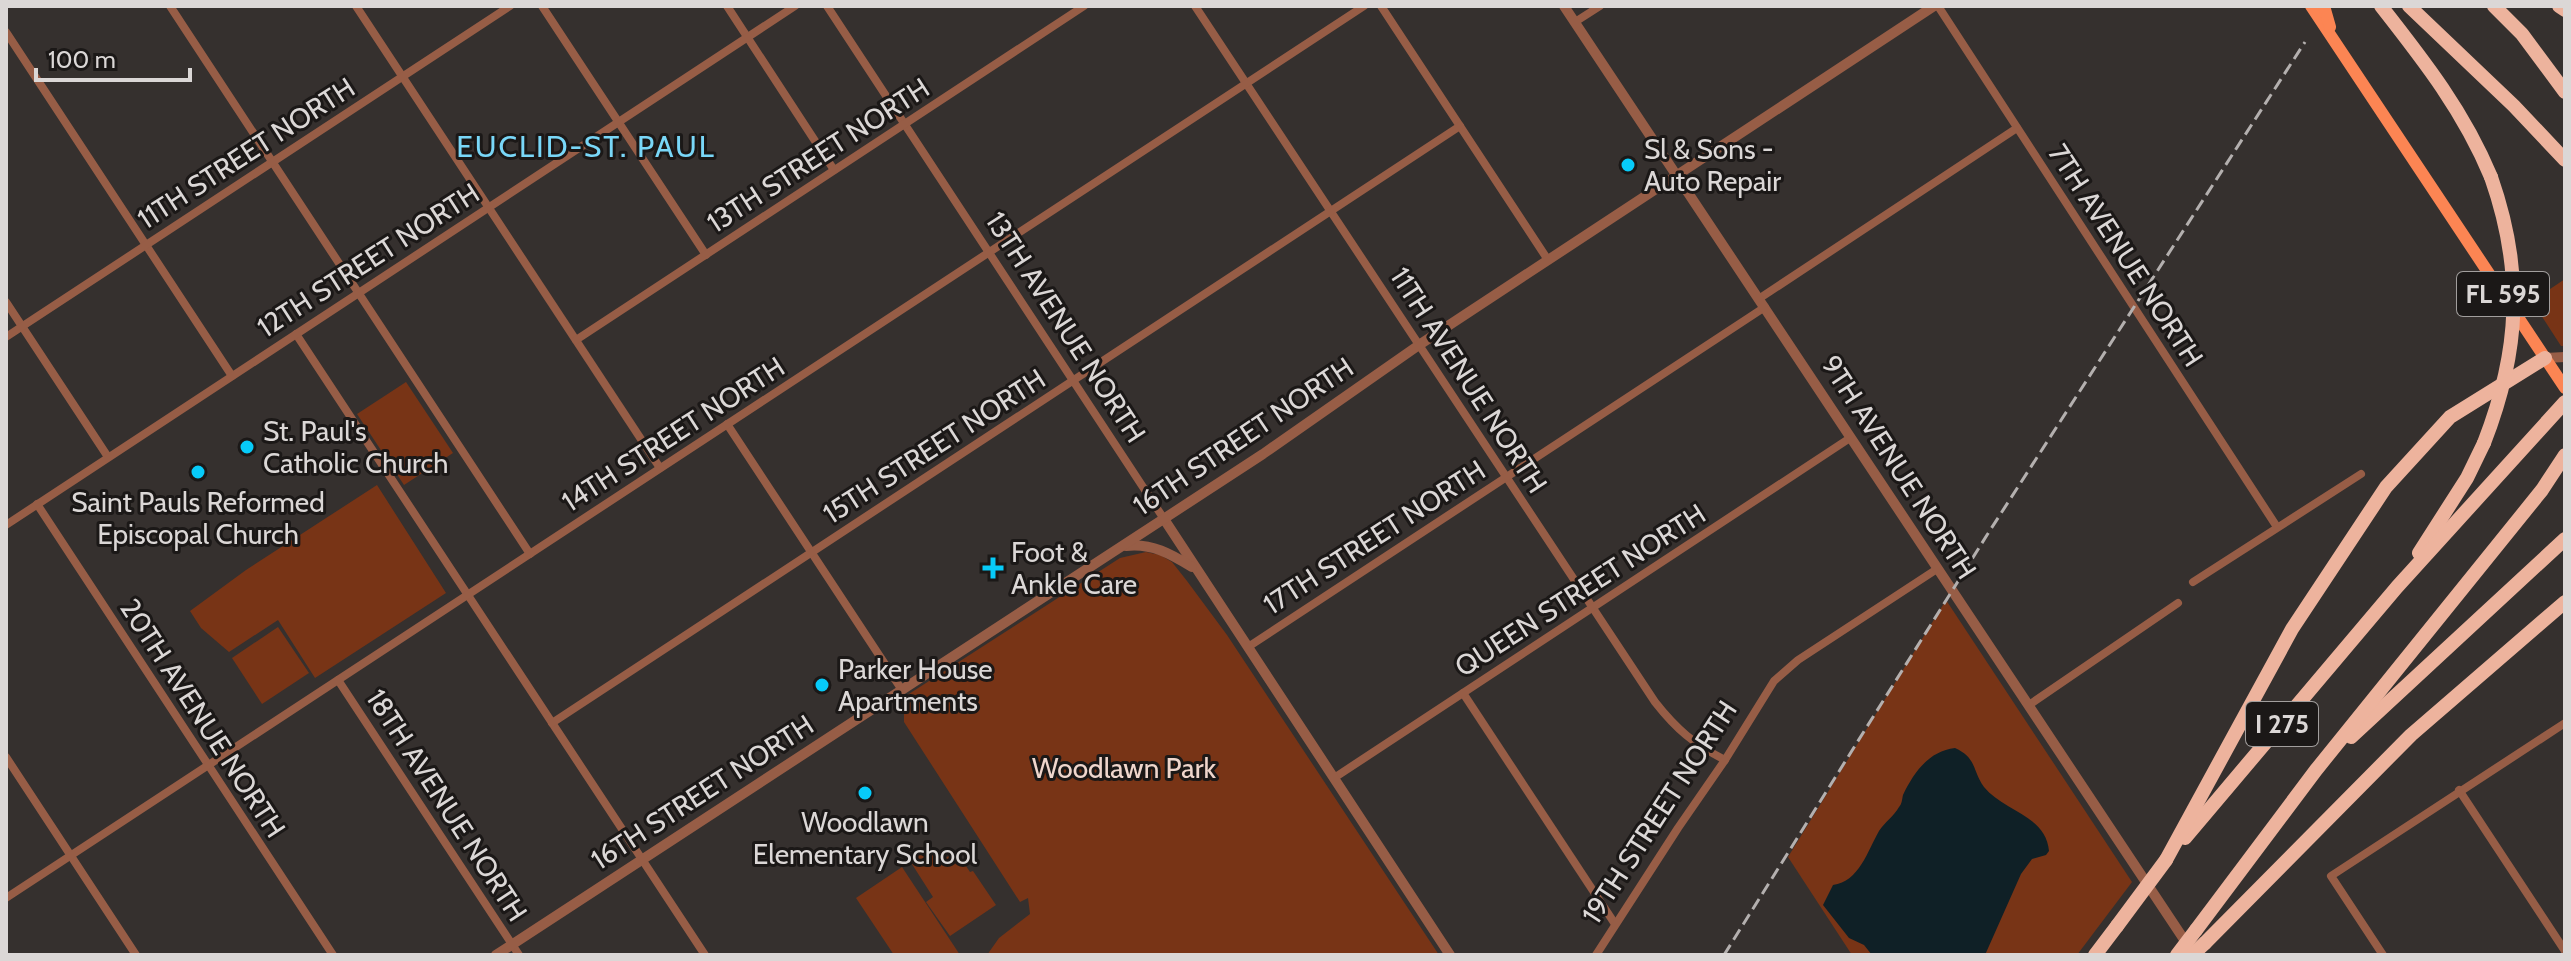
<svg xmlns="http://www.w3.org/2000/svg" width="2571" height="961" viewBox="0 0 2571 961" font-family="Cabin,sans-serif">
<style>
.green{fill:#783416}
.water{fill:#0f2026}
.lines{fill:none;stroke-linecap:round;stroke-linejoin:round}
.minor{stroke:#975d46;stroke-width:8}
.tertiary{stroke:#975d46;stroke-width:10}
.primary{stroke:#fc8553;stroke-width:12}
.motorway{stroke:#edb39d;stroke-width:14}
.rail{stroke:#b4b0af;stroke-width:3;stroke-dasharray:12 6;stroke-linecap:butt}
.motorway-bridge{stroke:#edb39d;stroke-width:14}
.poi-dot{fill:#07cbf9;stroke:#1b1817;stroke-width:3}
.labels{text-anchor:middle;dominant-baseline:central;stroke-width:6;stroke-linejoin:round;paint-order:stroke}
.shield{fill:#1b1817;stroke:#a19e9d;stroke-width:2}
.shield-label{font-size:26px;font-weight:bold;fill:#dbd7d6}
.poi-label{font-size:28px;fill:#dbd7d6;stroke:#1b1817;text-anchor:start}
.street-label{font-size:28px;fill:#dbd7d6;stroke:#1b1817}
.park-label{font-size:28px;fill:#efd6cc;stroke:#1b1817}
.neighbourhood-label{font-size:30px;letter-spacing:2px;fill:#79d7f8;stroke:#1b1817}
</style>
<rect width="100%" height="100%" fill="#35302e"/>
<g class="green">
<path d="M2565,279V346H2561L2532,301Z"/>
<path d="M406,382L453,453L404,485L357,414Z"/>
<path d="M377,485L446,593L315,678L278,620L229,652L201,628L190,611L246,570Z"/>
<path d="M1146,552L1160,555L1172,562L1187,581L1227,635L1439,955H987L999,938L1030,914L1028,898L1020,902L904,722V711L898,701L1120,558Z"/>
<path d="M1946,600L2132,882L2077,955H1852L1788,857Z"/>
<path d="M278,627L309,673L262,704L232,658Z"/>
<path d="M928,848L938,863L956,851L970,872L973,871L996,905L950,936L926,902L933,897L910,861Z"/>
<path d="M902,867L960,955H894L856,898Z"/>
</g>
<path class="water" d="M1955,748C1977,758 1972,770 1984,787C2003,811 2046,815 2049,851L2046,855L2032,859L2021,874L1985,955H1872L1864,945L1849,938L1823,905L1833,885C1859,882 1868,850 1879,831C1885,822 1894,816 1899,807C1902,804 1902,799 1903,795C1914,772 1929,751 1955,748Z"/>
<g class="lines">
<g class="minor">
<path d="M170,6L530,554"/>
<path d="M356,6L660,468"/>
<path d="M542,6L706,255"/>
<path d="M727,6L834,170"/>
<path d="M827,6L1164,519"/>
<path d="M1195,6L1655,702C1677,730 1694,744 1725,760"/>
<path d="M1381,6L1548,260"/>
<path d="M1938,6L2277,527"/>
<path d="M1575,22L1600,6"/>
<path d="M6,32L232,376"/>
<path d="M1760,298L2017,128"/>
<path d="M6,302L108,457"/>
<path d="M296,334L705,955"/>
<path d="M6,337L510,6"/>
<path d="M576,340L1084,6"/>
<path d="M727,424L902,690"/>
<path d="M37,504L333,955"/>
<path d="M6,525L795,6"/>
<path d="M2193,582L2361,474"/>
<path d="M1248,647L1765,307"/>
<path d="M338,680L519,955"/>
<path d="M1463,693L1615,924"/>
<path d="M2029,705L2178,603"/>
<path d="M552,723L1460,126"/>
<path d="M6,757L136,955"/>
<path d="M1334,778L1850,438"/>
<path d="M2459,790L2565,951"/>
<path d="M6,898L1364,6"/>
<path d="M1596,955L1678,828L1725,760L1774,681L1798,660L1937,569"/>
<path d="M2383,955L2331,876L2565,723"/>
</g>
<g class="tertiary">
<path d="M1564,6L2189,947"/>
<path d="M2545,358L2565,357"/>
<path d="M1164,519L1450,955"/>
<path d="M1126,546C1152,543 1171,554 1192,567"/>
<path d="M496,955L1263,454L1419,345L1934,6"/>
</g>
<g class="primary">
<path d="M2311,6L2565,388"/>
<path d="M2324,6L2330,27"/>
</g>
<g class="motorway">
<path d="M2381,6C2425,62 2464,112 2491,177"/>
<path d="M2409,6L2514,106L2565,160"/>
<path d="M2494,6L2522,34L2565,92"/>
<path d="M2559,6L2565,10"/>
<path d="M2419,553L2467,478L2484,443"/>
<path d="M2351,737L2565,539"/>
<path d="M2185,838L2397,587L2565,402"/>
<path d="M2166,860L2292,629L2386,487L2450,417L2545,358"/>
<path d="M2196,930L2316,770L2542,490L2565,455"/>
<path d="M2205,943L2411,735L2565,602"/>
<path d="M2095,955L2117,926"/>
</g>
<path class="rail" d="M1724,955L1987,535L2305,42"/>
<g class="motorway-bridge">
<path d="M2484,443C2520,351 2524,271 2491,177"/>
<path d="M2117,926L2166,860"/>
<path d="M2177,955L2196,930"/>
<path d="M2192,955L2205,943"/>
</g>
</g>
<g class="poi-dot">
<circle cx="1628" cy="165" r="8"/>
<circle cx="247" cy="447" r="8"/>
<circle cx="198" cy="472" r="8"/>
<path d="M989 556h8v8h8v8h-8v8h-8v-8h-8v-8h8z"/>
<circle cx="822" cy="685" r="8"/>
<circle cx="865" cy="793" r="8"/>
</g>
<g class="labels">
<g class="shield">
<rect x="2457" y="272" width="92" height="44" rx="6"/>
<rect x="2246" y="702" width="72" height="44" rx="6"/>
</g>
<g class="shield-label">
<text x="2503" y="294">FL 595</text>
<text x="2282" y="724">I 275</text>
</g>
<g class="poi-label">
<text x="1644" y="149">Sl &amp; Sons -<tspan x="1644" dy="32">Auto Repair</tspan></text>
<text x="263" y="431">St. Paul's<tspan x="263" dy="32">Catholic Church</tspan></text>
<text x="198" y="502" text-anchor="middle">Saint Pauls Reformed<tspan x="198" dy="32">Episcopal Church</tspan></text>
<text x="1011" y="552">Foot &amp;<tspan x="1011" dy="32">Ankle Care</tspan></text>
<text x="838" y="669">Parker House<tspan x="838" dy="32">Apartments</tspan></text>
<text x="865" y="822" text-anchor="middle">Woodlawn<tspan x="865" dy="32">Elementary School</tspan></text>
</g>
<g class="street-label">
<text transform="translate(246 153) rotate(-33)">11TH STREET NORTH</text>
<text transform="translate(818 155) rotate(-33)">13TH STREET NORTH</text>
<text transform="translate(2126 255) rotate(57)">7TH AVENUE NORTH</text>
<text transform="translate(368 260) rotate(-33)">12TH STREET NORTH</text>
<text transform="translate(1066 327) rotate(57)">13TH AVENUE NORTH</text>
<text transform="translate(1469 380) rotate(57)">11TH AVENUE NORTH</text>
<text transform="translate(673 434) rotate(-33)">14TH STREET NORTH</text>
<text transform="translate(1243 436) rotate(-34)">16TH STREET NORTH</text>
<text transform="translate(934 446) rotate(-33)">15TH STREET NORTH</text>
<text transform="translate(1899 467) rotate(57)">9TH AVENUE NORTH</text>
<text transform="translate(1374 537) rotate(-33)">17TH STREET NORTH</text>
<text transform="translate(1580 590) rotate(-33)">QUEEN STREET NORTH</text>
<text transform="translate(203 718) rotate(57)">20TH AVENUE NORTH</text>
<text transform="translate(702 792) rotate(-33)">16TH STREET NORTH</text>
<text transform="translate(447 805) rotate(57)">18TH AVENUE NORTH</text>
<text transform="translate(1659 812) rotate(-57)">19TH STREET NORTH</text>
</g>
<g class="park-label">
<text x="1124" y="768">Woodlawn Park</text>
</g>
<g class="neighbourhood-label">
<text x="586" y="146">EUCLID-ST. PAUL</text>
</g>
</g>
<rect width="2571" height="961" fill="none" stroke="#dbd7d6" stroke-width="16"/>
<path d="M36 68v12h154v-12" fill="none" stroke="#dbd7d6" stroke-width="4"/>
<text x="48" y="68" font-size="24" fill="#dbd7d6" stroke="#1b1817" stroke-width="6" paint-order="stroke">100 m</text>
</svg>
